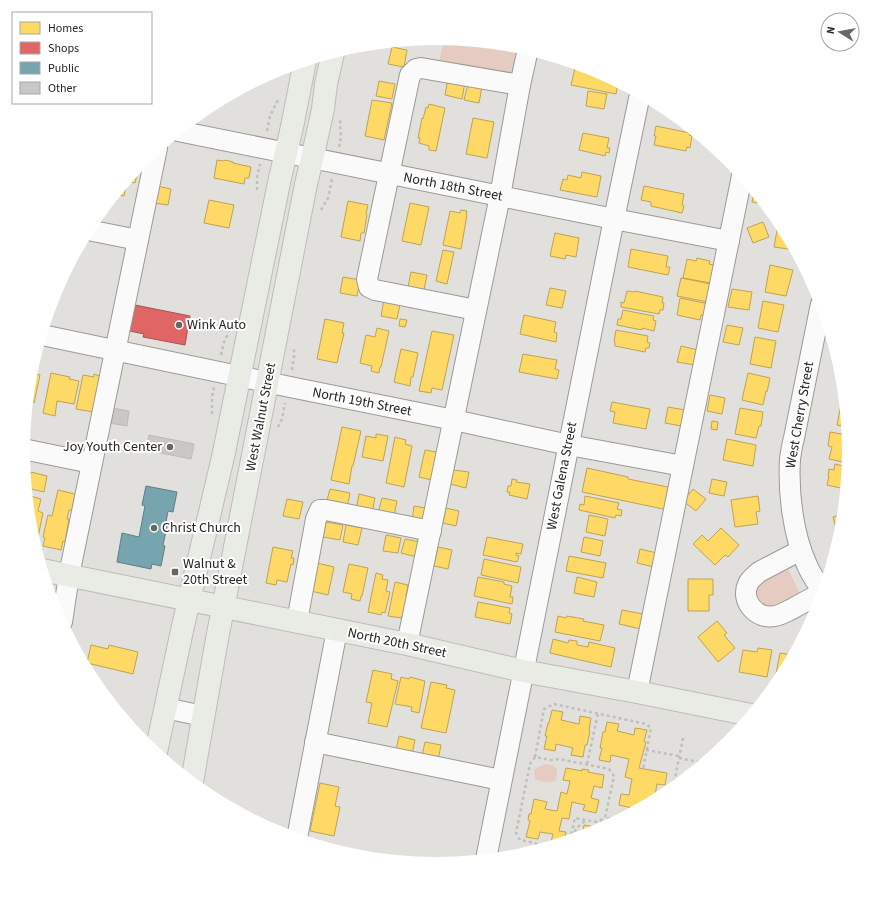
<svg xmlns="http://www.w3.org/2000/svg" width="872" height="902" viewBox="0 0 872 902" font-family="'Source Sans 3',sans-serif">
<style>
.green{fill:#e6cbc3}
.homes{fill:#ffd966;stroke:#bea352}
.shops{fill:#e06666;stroke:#a85352}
.public{fill:#76a5af;stroke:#5e7f85}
.building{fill:#cac8c6;stroke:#bcbbb8}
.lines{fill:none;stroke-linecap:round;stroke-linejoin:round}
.minor-casing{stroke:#9b9a97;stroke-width:22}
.major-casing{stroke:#bdbcba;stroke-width:24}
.path{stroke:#bfbfbe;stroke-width:2.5;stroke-dasharray:3 3;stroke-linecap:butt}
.minor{stroke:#fafafa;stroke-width:20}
.major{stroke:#e9ebe5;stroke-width:22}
.poi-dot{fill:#686764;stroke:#fff;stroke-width:1.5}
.labels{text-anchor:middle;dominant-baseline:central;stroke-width:4;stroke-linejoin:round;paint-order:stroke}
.street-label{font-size:14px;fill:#272624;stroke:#fff}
.poi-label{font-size:14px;fill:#272624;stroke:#fff;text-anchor:start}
</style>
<rect width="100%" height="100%" fill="#e1e0dc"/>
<g class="green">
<path d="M444,39L517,46L526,49L520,78L439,62Z"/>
<path d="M788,569L801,595L776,609L762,608L754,596L757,588L761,583Z"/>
<path d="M547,764C558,767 558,769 556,780C550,783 541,782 535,779L534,773L535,769L540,766Z"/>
</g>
<g class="homes">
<path d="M392,47L407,50L404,67L388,64Z"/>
<path d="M575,68L601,73L618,82L616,94L571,85Z"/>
<path d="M448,79L465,82L462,99L445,95Z"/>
<path d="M379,81L395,84L392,99L376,96Z"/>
<path d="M468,84L482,87L479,103L464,100Z"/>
<path d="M588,91L607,94L604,109L586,106Z"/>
<path d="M372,100L392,103L384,140L365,136Z"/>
<path d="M429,104L445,108L436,151L429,150V146L419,143L420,138H418L422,118L423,119L426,107L428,108Z"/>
<path d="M473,118L494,122L487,158L466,154Z"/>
<path d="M656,126L690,133L689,135L692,136L690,148L687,147L686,151L654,145L656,136H654Z"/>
<path d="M583,133L609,138L607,148H610L609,153L606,152L605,156L579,150Z"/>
<path d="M217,160L224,161L225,160L233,162V163L251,167L249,178H245L244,184L214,178Z"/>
<path d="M139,166L135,183L127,181L124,196L115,194Z"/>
<path d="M582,172L601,176L597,197L560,190L563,179L567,180L568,175L581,178Z"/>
<path d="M157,186L171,189L168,205L153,203Z"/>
<path d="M644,186L684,194L682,205L684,206L682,213L651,206V202L641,200Z"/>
<path d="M754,190L765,204L752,202Z"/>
<path d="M209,200L234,205L229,228L204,223Z"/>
<path d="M348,201L368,205L366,214L367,215L364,233H361L360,241L341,237Z"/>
<path d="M410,203L429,207L421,245L402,241Z"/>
<path d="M461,210L467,211L466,214L467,215L461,249L443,245L450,211L460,213Z"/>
<path d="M763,222L769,237L753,243L747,228Z"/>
<path d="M778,225L782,226L795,250L774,247Z"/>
<path d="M555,233L579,238L576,257L566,255L565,259L550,256Z"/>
<path d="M631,249L668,256L666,267H670L668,275L628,267Z"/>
<path d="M443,250L454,252L447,284L436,281Z"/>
<path d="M697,258L710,261L709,264L719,266L716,284L683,278L687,259L696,261Z"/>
<path d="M770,265L793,270L786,296L765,292Z"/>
<path d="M411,272L427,275L424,290L408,287Z"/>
<path d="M343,277L360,280L357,296L340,293Z"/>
<path d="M681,278L711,284L708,302L677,296Z"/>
<path d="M550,288L566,291L562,308L546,305Z"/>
<path d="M732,289L752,292L749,310L728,307Z"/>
<path d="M627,291L635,292V291L663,297L662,303H664L663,310H660L659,314L621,307V302L624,303Z"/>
<path d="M680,298L709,304L707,316L701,315L700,320L677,315Z"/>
<path d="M384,300L400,304L397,319L381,316Z"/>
<path d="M763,301L784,305L778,332L758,328Z"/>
<path d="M623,310L654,316L653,320L656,321L654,331L642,328V330L617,325L618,319H621Z"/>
<path d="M524,315L556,322L554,332L557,333L556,342L520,334Z"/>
<path d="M325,319L344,323L342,333H344L337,363L317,359Z"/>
<path d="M400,319L407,320L405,327L399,326Z"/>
<path d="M727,325L743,328L739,345L723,342Z"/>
<path d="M377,328L389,331L381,367H380L379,373L371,371L372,366L360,363L366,335L375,337Z"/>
<path d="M616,330L648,336L647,342L650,343L649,348H646L645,352L615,346V342H614Z"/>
<path d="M432,331L454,335L442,390L432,388L431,393L419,391Z"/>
<path d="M755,337L776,341L771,368L750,364Z"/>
<path d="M681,346L698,350L695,365L677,362Z"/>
<path d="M401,349L418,353L413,377H411L410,386L394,382Z"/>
<path d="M523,354L557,360L555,369L559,370L557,379L519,372Z"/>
<path d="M31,373L40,375L34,403L28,401Z"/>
<path d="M51,373L70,377L69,379L79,381L74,404L57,401L55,416L43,413Z"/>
<path d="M748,373L770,378L767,392L766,391L763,405L742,400Z"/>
<path d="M94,374L100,376L94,412L76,409L83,375L94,377Z"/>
<path d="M710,395L725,398L722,414L707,411Z"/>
<path d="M842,399H844L847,427L837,425Z"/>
<path d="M612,402L650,409L646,429L613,423L615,412L610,411Z"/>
<path d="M668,407L685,410L681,426L665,423Z"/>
<path d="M740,408L763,412L761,426H759L756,438L735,434Z"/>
<path d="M712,421L718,422L717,430L711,429Z"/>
<path d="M342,427L361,431L353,466H352L349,484L331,480Z"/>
<path d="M830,432L847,435L849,451L848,463L829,459L832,447L828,446Z"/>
<path d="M376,434L388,436L383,461L362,457L366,436L376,438Z"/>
<path d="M395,437L406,440L405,444L412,446L404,487L386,483Z"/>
<path d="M727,439L756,445L753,466L723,460Z"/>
<path d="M425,450L442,453L436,481L419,477Z"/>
<path d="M835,464L847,467L845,489L827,485L829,476H828L829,469L834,470Z"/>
<path d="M587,468L628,477V479L673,488L668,510L582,492Z"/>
<path d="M453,470L469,472L466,488L450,484Z"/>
<path d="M31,472L47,476L44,492L27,488Z"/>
<path d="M512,479L517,480L516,482L530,484L527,499L509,495L510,492H507L508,486H511Z"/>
<path d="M712,479L727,482L724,496L709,493Z"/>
<path d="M330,489L350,493L347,508L326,504Z"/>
<path d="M693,489L706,499L696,511L683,501Z"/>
<path d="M58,490L75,494L72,510H69L67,519H69L65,542L63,541L61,550L43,546L45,538L43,537L48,515L52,516Z"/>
<path d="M359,494L375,498L372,513L356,510Z"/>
<path d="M27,495L41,499L38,511L43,513L37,542L34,541L31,531Z"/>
<path d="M585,496L619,503L617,509L622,510L621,516L616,515L615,518L579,510L580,504L584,505Z"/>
<path d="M758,496L760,511L756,512L758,524L735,527L731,500Z"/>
<path d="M382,498L397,501L394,516L378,513Z"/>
<path d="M287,499L303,502L299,519L283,516Z"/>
<path d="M414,506L431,509L428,524L412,521Z"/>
<path d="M446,508L459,511L456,526L443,523Z"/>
<path d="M843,514L841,532L839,538L833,517Z"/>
<path d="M589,515L608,519L605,536L586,532Z"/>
<path d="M326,522L343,525L340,540L323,537Z"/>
<path d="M346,525L362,528L358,545L343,542Z"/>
<path d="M721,528L739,545L728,557L725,555L715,565L693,544L702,535L708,541Z"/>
<path d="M386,535L401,538L398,553L383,551Z"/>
<path d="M487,537L523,544L521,554L516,553V555L519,556L517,562L483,555Z"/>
<path d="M584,537L603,541L600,556L581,552Z"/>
<path d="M405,539L420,542L417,557L401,553Z"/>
<path d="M273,547L293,551L291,558H294L293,565L291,564L287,582L277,580L276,585L266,583Z"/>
<path d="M438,547L452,550L448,569L434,566Z"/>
<path d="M640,549L657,553L654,567L637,563Z"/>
<path d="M569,556L606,563L603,578L566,571Z"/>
<path d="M484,559L521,567L518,583L481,575Z"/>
<path d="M317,563L334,567L328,595L311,591Z"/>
<path d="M349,564L368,568L362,596H361L360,601L351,599L352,594L343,592Z"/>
<path d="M376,573L383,575L382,579L388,580L386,591L390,592L385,613L382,612L381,615L368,612Z"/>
<path d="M478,577L504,582V584L512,586L510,597H513L512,604L474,596Z"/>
<path d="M577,577L597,582L594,597L574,593Z"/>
<path d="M688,579H713V595H709V611H688Z"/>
<path d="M395,582L408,585L406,596H409L405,616H402V618L388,616Z"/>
<path d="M478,602L510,608L509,613L512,614L510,624L475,617Z"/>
<path d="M622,610L648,615L645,630L619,624Z"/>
<path d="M558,616L566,618L567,616L584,619L583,621L604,625L600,641L555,632Z"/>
<path d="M717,621L727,633L724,635L735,648L718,662L698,637Z"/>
<path d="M553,639L568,643L569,640L577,641V645L588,647L589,642L615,648L611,667L550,653Z"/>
<path d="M91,645L108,649L109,645L138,652L133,674L87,663Z"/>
<path d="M758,648L772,650L767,677L739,672L743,650L757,652Z"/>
<path d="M780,653L793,655L782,675L776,674Z"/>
<path d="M373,670L392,674L391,679L398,681L387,727L368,723L372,703L366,702Z"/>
<path d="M401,677L409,679L410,677L425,681L419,713L411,711L412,707L395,704Z"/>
<path d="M431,682L447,685L446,688L455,690L446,733L421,728Z"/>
<path d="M552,710L563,712L561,720L579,724L580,716L591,718L589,731H590L587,745H585L583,757L571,755L573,748L556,744L555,751L544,749L547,736H545L548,723H549Z"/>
<path d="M607,722L619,724L617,731L634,735L635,728L647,730L644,741L646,742L639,768L667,773L665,785L657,784L654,801L636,810H632V808L619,805L621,794L629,795L632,779L625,777L629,759L611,755L610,762L599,760L602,748H600L603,732H605Z"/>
<path d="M399,736L415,740L412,754L396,751Z"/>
<path d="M425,742L441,745L438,760L422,756Z"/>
<path d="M566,768L582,771V769L589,770L588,772L604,775L602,788L594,786L591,798L599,800L596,813L583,810L585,805L572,802L569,819L562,818L559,831L566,832L564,842L558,843L551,842L553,834L540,832L538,839L526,837L530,821L528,820L529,814H531L534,799L547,802L545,809L557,811L561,792L567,794L570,781L563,780Z"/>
<path d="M320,783L339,787L335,806L340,807L334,836L310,831Z"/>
<path d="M584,825L595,827L594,832L582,836Z"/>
</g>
<path class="shops" d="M130,304L190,316L185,345L143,337L144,334L125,330Z"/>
<path class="public" d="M146,486L177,492L173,512L168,511L166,522H168L163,545L165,546L161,566L152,564L151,569L117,562L122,533L139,537L145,506L142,505Z"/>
<g class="building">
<path d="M112,408L129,411L127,426L109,423Z"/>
<path d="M149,435L194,444L191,459L146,450Z"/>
</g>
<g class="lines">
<g class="minor-casing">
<g id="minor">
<path d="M178,131L614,219L729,241"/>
<path d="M88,230L138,240"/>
<path d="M821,304L794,438C792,445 791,452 790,459C788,492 793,535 807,565C811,575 818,584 823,592"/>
<path d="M476,310L375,290L369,287L367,279L410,75L416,69L421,68L520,85"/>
<path d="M42,335L295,388L454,420L569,445L683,466"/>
<path d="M23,449L91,463"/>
<path d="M801,550L759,572C755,576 750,579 748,584C740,601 757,620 775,616C781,615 787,611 792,609C802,603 812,598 822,593"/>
<path d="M297,621L316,519L320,510H326L431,531"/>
<path d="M62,622L69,575L157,148"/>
<path d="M407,644L500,196L520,85L528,49"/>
<path d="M637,692L742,176"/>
<path d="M165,708L203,716"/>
<path d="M315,742L501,780"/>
<path d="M297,838L337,630"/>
<path d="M486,859L614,219L640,94"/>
</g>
</g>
<g class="major-casing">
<g id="major">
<path d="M42,570L407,644L523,671L637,692L751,715"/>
<path d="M156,752L183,626L223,457L280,178L292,127L305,61"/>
<path d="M192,782L217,639L306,184L312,159L323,109L326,84L333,53"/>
</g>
</g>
<g class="path">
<path d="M267,131L270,116L278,100"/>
<path d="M339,147L341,138L340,120"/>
<path d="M257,190V178L260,164"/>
<path d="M321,210L328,198L332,179"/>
<path d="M221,355L224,342L229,332"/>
<path d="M292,370L294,356V348"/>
<path d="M212,414V397L214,387"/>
<path d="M278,427L282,419L285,403"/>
<path d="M646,750L679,756"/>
<path d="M535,757L544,709L554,704L646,724L651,728L643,769"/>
<path d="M679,758L704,763"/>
<path d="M587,764L598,713"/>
<path d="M673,788L683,738"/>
<path d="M571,837C576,830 579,823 587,821"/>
<path d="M570,840L575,818L597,822L605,818"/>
<path d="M542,848L535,843L520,840L516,833L530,764L535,757L551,760L559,759L609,769L614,776L605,818L617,820"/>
</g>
<use href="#minor" class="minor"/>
<use href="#major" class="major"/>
</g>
<g class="poi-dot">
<circle cx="179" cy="325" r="4"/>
<circle cx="170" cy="447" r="4"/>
<circle cx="154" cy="528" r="4"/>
<rect x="171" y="568" width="8" height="8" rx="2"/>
</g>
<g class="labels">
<g class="street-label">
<text transform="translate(453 187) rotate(11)">North 18th Street</text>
<text transform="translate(362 402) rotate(11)">North 19th Street</text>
<text transform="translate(800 415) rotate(-80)">West Cherry Street</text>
<text transform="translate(261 417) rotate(-79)">West Walnut Street</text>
<text transform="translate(562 476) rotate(-79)">West Galena Street</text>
<text transform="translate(397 643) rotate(12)">North 20th Street</text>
</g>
<g class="poi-label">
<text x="187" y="325">Wink Auto</text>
<text x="162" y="447" text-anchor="end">Joy Youth Center</text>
<text x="162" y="528">Christ Church</text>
<text x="183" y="564">Walnut &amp;<tspan x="183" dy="16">20th Street</tspan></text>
</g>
</g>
<path d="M0 0H872V902H0ZM30 451a406 406 0 1 1 812 0a406 406 0 1 1-812 0Z" fill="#fff" fill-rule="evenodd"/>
<rect x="12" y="12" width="140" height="92" fill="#ffffff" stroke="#a9a8a7"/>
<rect x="20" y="22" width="20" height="12" fill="#ffd966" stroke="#a9a8a7"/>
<text x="48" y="32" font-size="12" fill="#272624">Homes</text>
<rect x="20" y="42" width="20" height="12" fill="#e06666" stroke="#a9a8a7"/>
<text x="48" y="52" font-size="12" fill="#272624">Shops</text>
<rect x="20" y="62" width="20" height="12" fill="#76a5af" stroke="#a9a8a7"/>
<text x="48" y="72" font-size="12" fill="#272624">Public</text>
<rect x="20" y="82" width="20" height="12" fill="#cac8c6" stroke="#a9a8a7"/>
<text x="48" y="92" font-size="12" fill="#272624">Other</text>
<g transform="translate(840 32) rotate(281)"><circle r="19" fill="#ffffff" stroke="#a9a8a7"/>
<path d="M0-3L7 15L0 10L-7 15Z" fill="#686764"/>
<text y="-6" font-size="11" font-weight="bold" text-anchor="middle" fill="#272624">N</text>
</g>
</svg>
